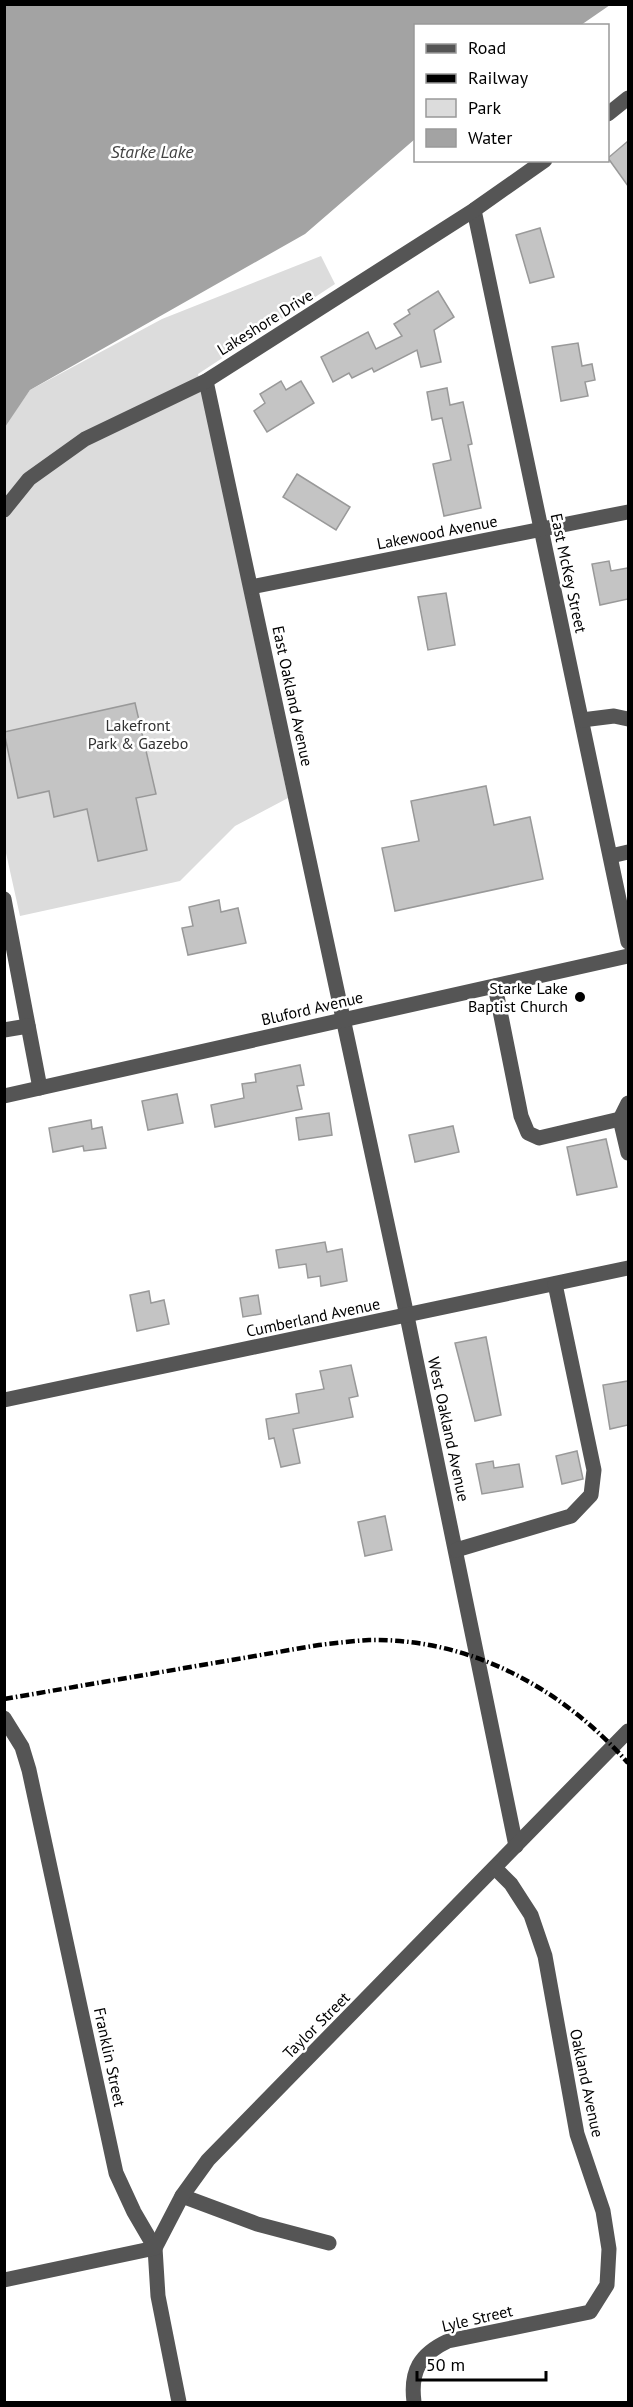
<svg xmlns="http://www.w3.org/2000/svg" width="633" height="2407" viewBox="0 0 633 2407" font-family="'PT Sans',sans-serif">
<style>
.green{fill:#dcdcdc}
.water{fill:#a3a3a3}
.building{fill:#c4c4c4;stroke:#999;stroke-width:1.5}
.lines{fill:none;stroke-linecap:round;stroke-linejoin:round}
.minor{stroke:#555;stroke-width:15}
.rail{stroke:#000;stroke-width:4.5;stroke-dasharray:9 3 1.5 3;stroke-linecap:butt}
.poi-dot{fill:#000;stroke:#fff;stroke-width:2}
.labels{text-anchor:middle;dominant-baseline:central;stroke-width:5;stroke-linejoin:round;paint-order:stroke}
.street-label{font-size:16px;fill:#000;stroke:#fff}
.park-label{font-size:16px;fill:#333;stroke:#fff}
.poi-label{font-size:16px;fill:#000;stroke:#fff;text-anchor:end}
.water-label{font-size:18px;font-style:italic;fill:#444;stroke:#fff}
</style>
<rect width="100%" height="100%" fill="#fff"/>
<path class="green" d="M321,256L335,284L198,374L288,798L235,826L180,881L20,916L4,844V427L30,390L162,319Z"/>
<path class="water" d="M5,4H610V5L581,25L416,26L415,139L305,234L30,390L5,427Z"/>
<g class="building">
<path d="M628,141V186L608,158Z"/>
<path d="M540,228L554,277L530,283L516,235Z"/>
<path d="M438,291L454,317L434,330L441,362L421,367L417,350L374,372L372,368L352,378L349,373L333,382L321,357L368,332L376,349L402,336L394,324L410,314L408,310Z"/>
<path d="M578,343L582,366L592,364L595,380L585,382L588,396L561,401L552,347Z"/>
<path d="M281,381L286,390L301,381L314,403L267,432L254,411L265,403L260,394Z"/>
<path d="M447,388L450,405L463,402L472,444L468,445L481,508L444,516L433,464L451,460L442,418L432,420L427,392Z"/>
<path d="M297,474L350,507L336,530L283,497Z"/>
<path d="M609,561L611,571L628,568V599L600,605L592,564Z"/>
<path d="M446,593L455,645L428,650L418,597Z"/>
<path d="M135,703L156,794L136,798L147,850L98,861L87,809L54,817L49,791L18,798L4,732Z"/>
<path d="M486,786L494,825L530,817L543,879L395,911L382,848L419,841L411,801Z"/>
<path d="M219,900L221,912L238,908L246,943L188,955L182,928L193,926L189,907Z"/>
<path d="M300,1065L304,1085L297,1086L302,1109L215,1127L211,1105L244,1098L242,1084L256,1082L255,1074Z"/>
<path d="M177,1094L183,1123L148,1130L142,1101Z"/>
<path d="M329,1113L332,1135L299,1140L296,1118Z"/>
<path d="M91,1120L92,1129L102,1127L106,1148L84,1151L83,1146L53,1152L49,1128Z"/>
<path d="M453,1126L459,1152L415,1162L409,1135Z"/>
<path d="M606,1139L617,1187L577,1195L567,1147Z"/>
<path d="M325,1242L327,1252L342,1249L347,1281L321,1286L320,1276L308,1278L306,1264L279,1268L276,1250Z"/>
<path d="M149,1291L151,1303L164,1300L169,1324L137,1331L130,1295Z"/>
<path d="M258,1295L261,1314L243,1317L240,1298Z"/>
<path d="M486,1337L501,1415L475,1421L455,1343Z"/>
<path d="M351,1365L358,1396L349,1398L353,1417L293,1429L300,1463L281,1467L274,1438L269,1439L266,1419L299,1413L296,1394L324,1389L320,1371Z"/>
<path d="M628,1381V1425L610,1429L603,1385Z"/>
<path d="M577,1451L583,1479L562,1484L556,1456Z"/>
<path d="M493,1461L494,1468L519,1464L523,1487L482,1494L476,1464Z"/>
<path d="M385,1516L392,1550L365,1556L358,1522Z"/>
</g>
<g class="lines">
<g class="minor">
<path d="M608,114L628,98"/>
<path d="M474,210L628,942"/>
<path d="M206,381L407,1316L516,1846"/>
<path d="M4,510L29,479L85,439L206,381L474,210L545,160"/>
<path d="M251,587L628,512"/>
<path d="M582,720L614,716L628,719"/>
<path d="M611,856L628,852"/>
<path d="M4,899L40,1088"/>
<path d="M495,986L521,1116L528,1133L539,1138L620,1119"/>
<path d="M4,1030L28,1026"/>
<path d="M4,1096L628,956"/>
<path d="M628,1103L620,1119L628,1153"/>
<path d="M4,1400L628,1268"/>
<path d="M456,1550L571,1516L591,1495L594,1470L555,1284"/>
<path d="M4,1718L22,1747L29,1770L116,2173L134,2212L155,2248L158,2296L179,2402"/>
<path d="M182,2196L257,2224L329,2243"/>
<path d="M4,2280L155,2248L182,2196L208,2160L628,1731"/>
<path d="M414,2402C410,2371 420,2354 448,2341L590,2312L607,2285L609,2249L603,2211L577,2134L545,1956L531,1915L511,1884L495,1868"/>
</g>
<path class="rail" d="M4,1699L319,1645C336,1643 353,1641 369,1640C471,1638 563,1689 628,1763"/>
</g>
<circle class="poi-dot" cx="580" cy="997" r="6"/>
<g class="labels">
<g class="street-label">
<text transform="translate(265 322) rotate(-32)">Lakeshore Drive</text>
<text transform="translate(437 532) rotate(-11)">Lakewood Avenue</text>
<text transform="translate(569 573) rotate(78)">East McKey Street</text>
<text transform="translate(293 696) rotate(78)">East Oakland Avenue</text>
<text transform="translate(312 1008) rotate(-13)">Bluford Avenue</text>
<text transform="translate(313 1317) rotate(-12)">Cumberland Avenue</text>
<text transform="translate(449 1429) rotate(78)">West Oakland Avenue</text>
<text transform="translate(316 2025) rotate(-45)">Taylor Street</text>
<text transform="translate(110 2057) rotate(78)">Franklin Street</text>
<text transform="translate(587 2083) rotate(78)">Oakland Avenue</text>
<text transform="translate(477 2318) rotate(-13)">Lyle Street</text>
</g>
<g class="park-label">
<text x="138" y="725">Lakefront<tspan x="138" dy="18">Park &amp; Gazebo</tspan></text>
</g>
<g class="poi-label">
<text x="568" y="988">Starke Lake<tspan x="568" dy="18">Baptist Church</tspan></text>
</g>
<g class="water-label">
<text x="152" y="151">Starke Lake</text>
</g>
</g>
<rect width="633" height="2407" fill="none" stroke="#000000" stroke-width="12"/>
<rect x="414" y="24" width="195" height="138" fill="#ffffff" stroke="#999999" stroke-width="1.5"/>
<rect x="426" y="44" width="30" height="9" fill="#555555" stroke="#999999" stroke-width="1.5"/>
<text x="468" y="54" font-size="18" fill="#000000">Road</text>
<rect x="426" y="74" width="30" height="9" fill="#000000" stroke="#999999" stroke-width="1.5"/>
<text x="468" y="84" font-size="18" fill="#000000">Railway</text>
<rect x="426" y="99" width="30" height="18" fill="#dcdcdc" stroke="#999999" stroke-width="1.5"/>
<text x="468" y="114" font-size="18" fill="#000000">Park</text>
<rect x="426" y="129" width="30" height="18" fill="#a3a3a3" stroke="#999999" stroke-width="1.5"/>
<text x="468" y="144" font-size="18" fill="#000000">Water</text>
<path d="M417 2371v9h129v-9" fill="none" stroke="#000000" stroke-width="3"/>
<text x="426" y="2371" font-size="18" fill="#000000" stroke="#ffffff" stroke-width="4.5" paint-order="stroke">50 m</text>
</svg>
